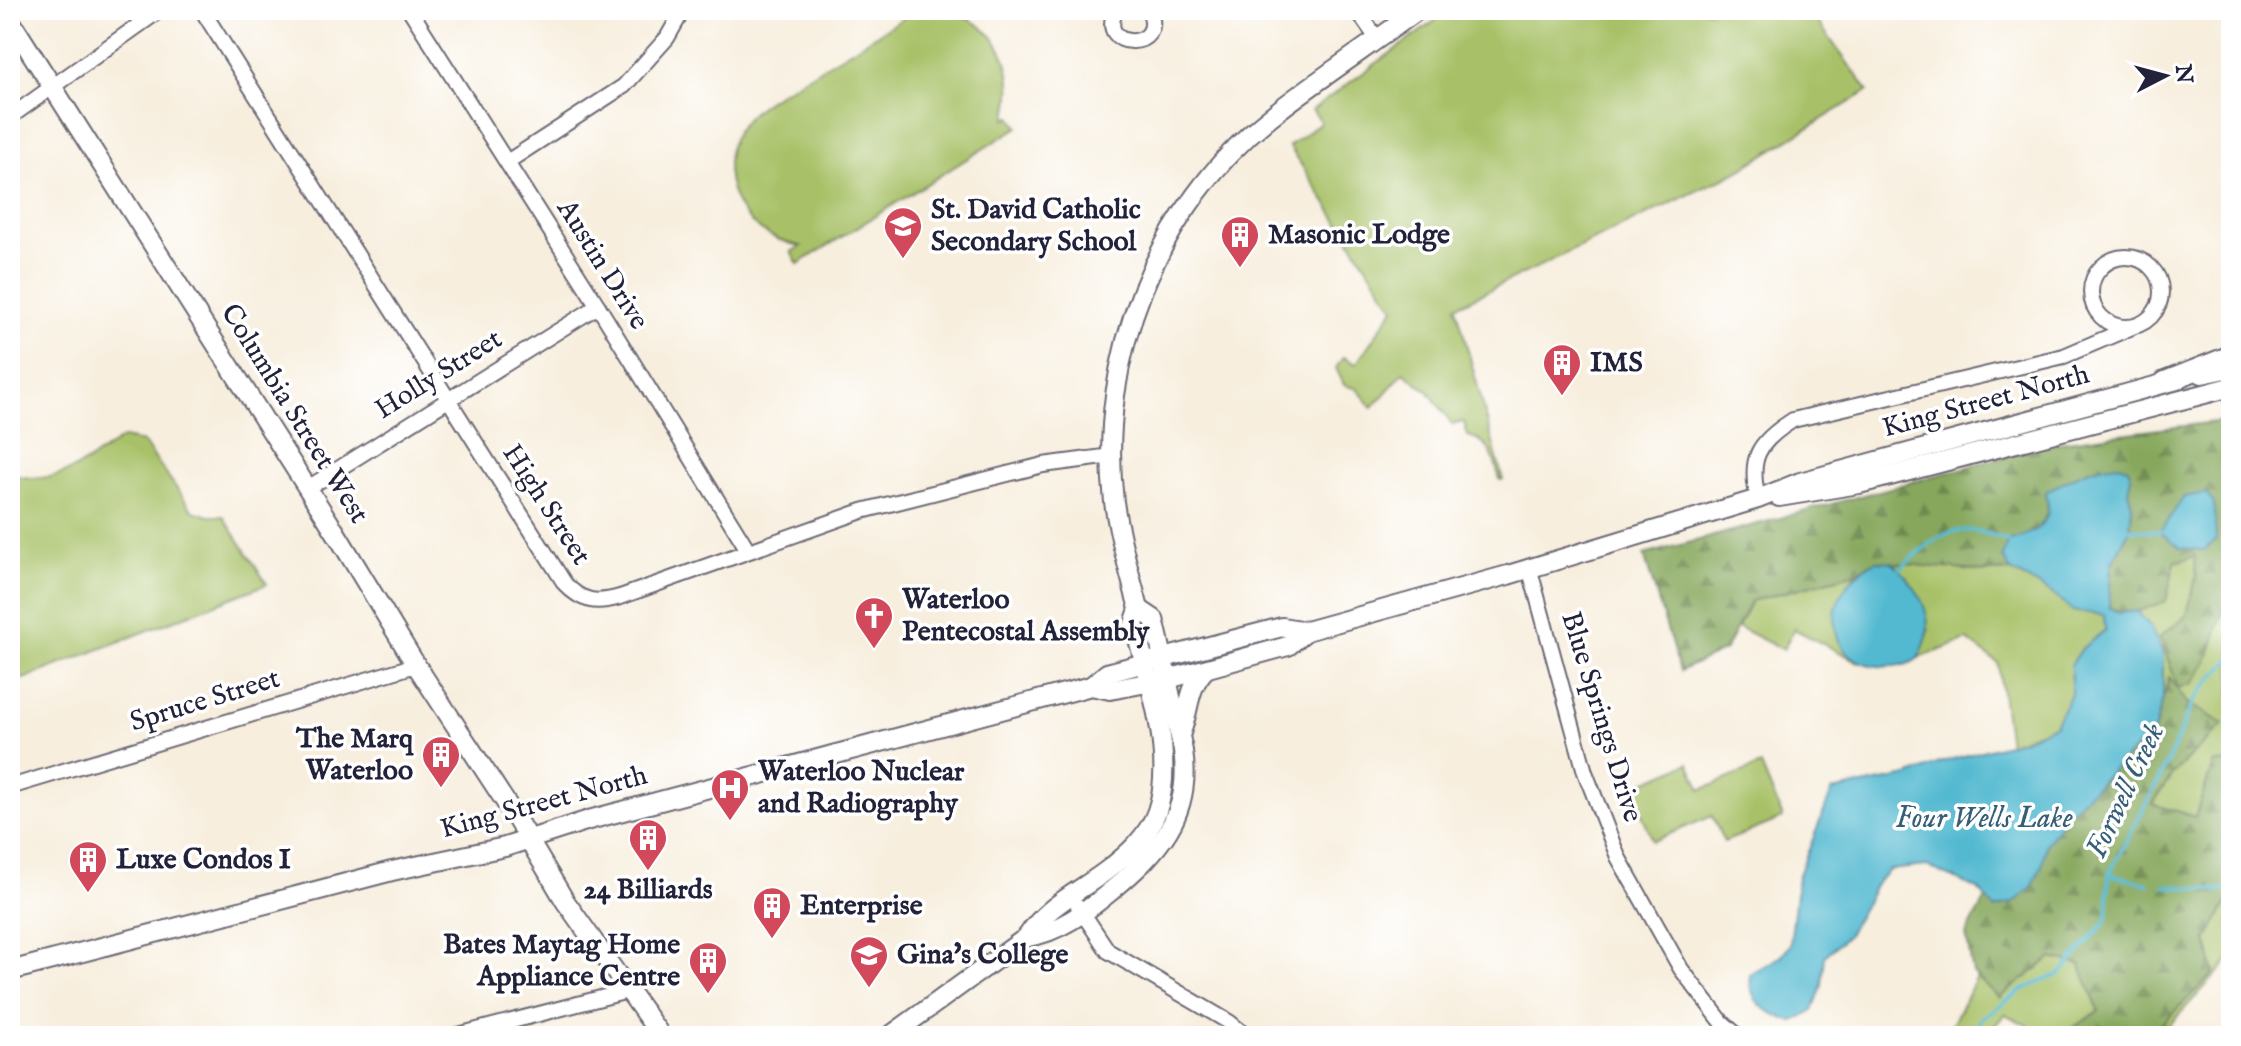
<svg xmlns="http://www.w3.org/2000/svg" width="2241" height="1046" viewBox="0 0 2241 1046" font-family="'IM FELL English',serif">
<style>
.grass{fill:#a8c167;stroke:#657251;stroke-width:2}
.forest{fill:url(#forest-firs);stroke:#54644c;stroke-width:2}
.water{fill:#52b9d0;stroke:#3a6e86;stroke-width:2}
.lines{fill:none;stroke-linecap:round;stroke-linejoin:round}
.stream{stroke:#52b9d0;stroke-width:4}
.minor-casing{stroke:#6d6974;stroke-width:18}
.major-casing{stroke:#6d6974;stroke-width:22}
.highway-casing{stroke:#6d6974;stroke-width:24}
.minor{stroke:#fff;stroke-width:14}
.major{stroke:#fff;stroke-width:18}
.highway{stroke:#fff;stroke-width:20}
.labels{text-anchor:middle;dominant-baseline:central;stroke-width:7;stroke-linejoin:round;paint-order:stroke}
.poi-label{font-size:28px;font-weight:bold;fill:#22223b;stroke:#fff;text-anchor:start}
.street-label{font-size:28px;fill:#22223b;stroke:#fff}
.water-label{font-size:30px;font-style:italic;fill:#355e77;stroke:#fff}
</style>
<defs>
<pattern id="forest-firs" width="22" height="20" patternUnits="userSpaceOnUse" patternTransform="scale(2)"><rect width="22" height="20" fill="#86a75c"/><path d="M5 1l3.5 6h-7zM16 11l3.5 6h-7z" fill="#6d884d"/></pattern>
</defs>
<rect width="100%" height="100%" fill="#fff"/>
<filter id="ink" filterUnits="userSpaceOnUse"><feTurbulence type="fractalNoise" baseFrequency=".0125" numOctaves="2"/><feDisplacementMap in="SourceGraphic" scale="16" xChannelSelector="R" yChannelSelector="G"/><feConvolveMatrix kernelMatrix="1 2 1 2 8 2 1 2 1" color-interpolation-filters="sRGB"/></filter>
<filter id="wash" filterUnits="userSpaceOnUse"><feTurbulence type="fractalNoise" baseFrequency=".006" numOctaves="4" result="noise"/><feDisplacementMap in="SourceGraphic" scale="32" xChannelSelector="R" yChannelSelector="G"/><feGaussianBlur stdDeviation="1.8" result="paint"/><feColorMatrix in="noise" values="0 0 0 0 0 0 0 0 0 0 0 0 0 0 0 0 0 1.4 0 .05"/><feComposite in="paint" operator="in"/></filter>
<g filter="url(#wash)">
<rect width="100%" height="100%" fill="#f7eedd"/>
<g class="grass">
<path d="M1450,10H1809L1868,91L1736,172L1456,306L1503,480H1500C1494,460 1492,441 1468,436L1464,422L1452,424L1429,392L1404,372L1372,408L1358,389L1344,385L1336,368L1343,357L1356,364L1394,308L1289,146L1321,122L1312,110Z"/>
<path d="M930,11C992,12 1022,61 1006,119L1011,117L1018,127L798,264L791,252L801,246C773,241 745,225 734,197C726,176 725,151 737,131C754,103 789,89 815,72C847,53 879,33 910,14Z"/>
<path d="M123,438L143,442L193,511L209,516H223L267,584L10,684V474C59,488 83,463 123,438Z"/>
<path d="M2195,555L2196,577L2187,615L2160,637L2179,688L2207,661L2231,587V761L2213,765L2195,817L2152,804L2172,774L2224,724L2187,703L2170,678L2163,698V653L2137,611L2146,609L2175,562Z"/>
<path d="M1892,562L1985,572L2011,571L2049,591L2073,611L2104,614L2105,630L2080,650L2071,665V694L2055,725L2009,744L1998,663L1967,640L1919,658L1929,631L1900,569Z"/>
<path d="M1856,573C1833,605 1822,635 1859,662L1794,629L1783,650L1738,627L1751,601Z"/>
<path d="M1689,763L1701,790L1761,765L1783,818L1724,842L1712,816L1653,841L1631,788Z"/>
<path d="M2231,895V959L2159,1036H2149L2214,973L2207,940Z"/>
<path d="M2051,958L2080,963L2099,1011L2060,1036H2035L2027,1025L2005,1014L1986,1036H1946L1977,977L1999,998Z"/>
</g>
<g class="forest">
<path d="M2231,420V587L2207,661L2193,683L2178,688L2160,637L2187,615L2196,577L2195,556L2175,562L2166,601C2148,608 2127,618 2109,607L2111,565L2130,529L2132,506L2128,491L2131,477L2128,468C2100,458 2070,479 2046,492L2048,511L2044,520L2038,528L2021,538L2003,557L2011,571L1985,572L1875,561L1856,573L1751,601L1725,650L1680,671L1644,555L2059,442Z"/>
<path d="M2169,677L2187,703L2224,724L2172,774L2153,804L2195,817L2213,764L2231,761V895L2207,940L2214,973L2149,1036H2060L2099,1011L2080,964L2051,958L1999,998L1973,973L1966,934L1986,898L1996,909L2042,866L2046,844L2071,810L2154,731Z"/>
</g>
<g class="water">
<path d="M2118,464L2128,467L2131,477L2128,491L2132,506L2130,529L2111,565L2109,607L2118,613L2137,611L2149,625L2163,653V698L2154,731L2071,810L2046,844L2042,866L2032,887L2015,902L1996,909L1978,889L1927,866L1890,870L1878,881L1847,936L1825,956L1822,985L1813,1011L1792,1022C1766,1011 1749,1005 1750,974L1781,956L1790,945L1798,877L1832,791L1908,776L1942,762L2025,739L2055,725L2071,694V665L2080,650L2105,630L2104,615L2073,611L2049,591L2011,571L2003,557L2007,541C2022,537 2045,530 2048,512C2049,506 2046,498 2046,492C2068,479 2091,466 2118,464Z"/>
<path d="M2206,493L2214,503L2216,540L2204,550L2181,548L2160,532L2184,497Z"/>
<path d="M1875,561L1892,562C1914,582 1936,614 1925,643C1923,648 1921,656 1917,659C1910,665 1902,665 1893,666C1860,669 1835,654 1835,619C1835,593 1854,574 1875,561Z"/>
</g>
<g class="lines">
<g class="stream">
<path d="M2130,529L2160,532"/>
<path d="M1900,569C1939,534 1955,518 2007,541"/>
<path d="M2109,874L2148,884"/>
<path d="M2165,886L2230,891"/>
<path d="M1972,1036L1982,1018L2022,990L2060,974L2107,920L2109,874L2167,764L2193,702L2211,679L2231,660"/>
</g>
</g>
</g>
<g filter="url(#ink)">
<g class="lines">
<g class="minor-casing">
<g id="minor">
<path d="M202,10L565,584C582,602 596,604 620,597L862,511L1043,465L1112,456"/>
<path d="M410,10L598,306L748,550"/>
<path d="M1116,10C1095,51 1168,52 1149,10"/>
<path d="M1357,10L1378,40"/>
<path d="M10,117L160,10"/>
<path d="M507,162L624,86L667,38L683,10"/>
<circle cx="2126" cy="292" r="35"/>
<path d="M308,488L598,306"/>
<path d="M1758,499C1748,458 1758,442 1793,420L2064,356L2132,327"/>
<path d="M1529,567L1585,772L1618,857L1681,969L1722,1022L1738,1036"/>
<path d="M10,787L416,665"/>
<path d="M1078,906L1108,951L1229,1022L1246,1036"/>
<path d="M454,1036L628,991"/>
</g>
</g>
<g class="major-casing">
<g id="major">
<path d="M10,20L336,533L416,665L514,815L565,901L661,1036"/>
<path d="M2202,374L2231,368"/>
<path d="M1779,497L1859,484L2231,387"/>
<path d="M1091,686L1110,690L1168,679L1288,646L1306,631L1508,575L1758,499L1800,482L2177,380"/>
<path d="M1180,735C1190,711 1187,687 1206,669"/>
<path d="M1027,937C1058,933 1087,911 1111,891C1157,853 1193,816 1183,751C1180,733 1174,715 1171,697C1165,671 1161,645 1154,619L1139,609"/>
<path d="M10,971L392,871L505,847L589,820L1091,686L1107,673L1282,627L1306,631"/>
<path d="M890,1036L1027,937C1045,907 1078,892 1106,871C1127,855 1148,837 1157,811C1176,756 1148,679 1134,624L1139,609C1130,574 1119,538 1114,502C1097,359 1156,208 1270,117C1317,80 1369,46 1418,10"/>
</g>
</g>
<g class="highway-casing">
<path id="highway" d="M2165,382L2231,356"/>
</g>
<use href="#minor" class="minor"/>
<use href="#major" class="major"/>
<use href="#highway" class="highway"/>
</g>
</g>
<defs>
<g id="school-pin" transform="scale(2)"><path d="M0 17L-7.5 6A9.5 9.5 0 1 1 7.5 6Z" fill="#d1495b" stroke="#fff"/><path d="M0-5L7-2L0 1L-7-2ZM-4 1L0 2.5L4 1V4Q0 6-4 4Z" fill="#fff"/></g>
<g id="building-pin" transform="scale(2)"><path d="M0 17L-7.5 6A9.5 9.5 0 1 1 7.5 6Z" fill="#d1495b" stroke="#fff"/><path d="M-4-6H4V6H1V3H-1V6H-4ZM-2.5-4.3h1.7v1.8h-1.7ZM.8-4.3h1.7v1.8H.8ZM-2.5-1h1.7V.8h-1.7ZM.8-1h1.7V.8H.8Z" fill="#fff"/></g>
<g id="church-pin" transform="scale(2)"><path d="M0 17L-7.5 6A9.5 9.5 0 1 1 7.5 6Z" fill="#d1495b" stroke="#fff"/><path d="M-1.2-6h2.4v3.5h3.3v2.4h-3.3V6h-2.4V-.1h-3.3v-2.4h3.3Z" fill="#fff"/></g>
<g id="hospital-pin" transform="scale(2)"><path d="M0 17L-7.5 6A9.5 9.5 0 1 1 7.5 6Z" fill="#d1495b" stroke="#fff"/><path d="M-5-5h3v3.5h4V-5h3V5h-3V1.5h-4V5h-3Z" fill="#fff"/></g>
<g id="university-pin" transform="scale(2)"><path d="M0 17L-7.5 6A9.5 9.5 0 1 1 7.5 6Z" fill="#d1495b" stroke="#fff"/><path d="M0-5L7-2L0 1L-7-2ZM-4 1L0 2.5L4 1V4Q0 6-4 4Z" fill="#fff"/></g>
</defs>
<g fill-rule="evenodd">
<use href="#school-pin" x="903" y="226"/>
<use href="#building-pin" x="1240" y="235"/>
<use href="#building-pin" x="1562" y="363"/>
<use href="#church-pin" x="874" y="616"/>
<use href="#building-pin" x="441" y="755"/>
<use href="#hospital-pin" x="730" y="788"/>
<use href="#building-pin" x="648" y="838"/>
<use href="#building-pin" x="88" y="860"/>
<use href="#building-pin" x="772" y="906"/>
<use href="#university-pin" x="869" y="955"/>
<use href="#building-pin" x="708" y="961"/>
</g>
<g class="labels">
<g class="poi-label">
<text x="931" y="210">St. David Catholic<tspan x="931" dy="32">Secondary School</tspan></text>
<text x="1268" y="235">Masonic Lodge</text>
<text x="1590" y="363">IMS</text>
<text x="902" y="600">Waterloo<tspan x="902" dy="32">Pentecostal Assembly</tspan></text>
<text x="413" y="739" text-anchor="end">The Marq<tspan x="413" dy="32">Waterloo</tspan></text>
<text x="758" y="772">Waterloo Nuclear<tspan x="758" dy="32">and Radiography</tspan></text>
<text x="116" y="860">Luxe Condos I</text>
<text x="648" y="890" text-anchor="middle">24 Billiards</text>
<text x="800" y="906">Enterprise</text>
<text x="680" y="945" text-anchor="end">Bates Maytag Home<tspan x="680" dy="32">Appliance Centre</tspan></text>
<text x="897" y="955">Gina's College</text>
</g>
<g class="street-label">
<text transform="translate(602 265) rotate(58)">Austin Drive</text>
<text transform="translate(439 375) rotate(-32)">Holly Street</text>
<text transform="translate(1986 402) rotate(-15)">King Street North</text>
<text transform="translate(294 414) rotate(58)">Columbia Street West</text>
<text transform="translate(546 505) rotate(57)">High Street</text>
<text transform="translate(205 701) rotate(-17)">Spruce Street</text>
<text transform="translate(1601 717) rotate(73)">Blue Springs Drive</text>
<text transform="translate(544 803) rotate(-15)">King Street North</text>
</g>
<g class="water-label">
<text transform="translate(2126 791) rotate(-65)">Forwell Creek</text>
<text x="1984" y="819">Four Wells Lake</text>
</g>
</g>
<rect width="2241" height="1046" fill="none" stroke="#fff" stroke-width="40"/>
<g transform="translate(2165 76) rotate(84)" stroke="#ffffff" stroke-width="6" paint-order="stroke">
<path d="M0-6L14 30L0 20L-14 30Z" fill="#22223b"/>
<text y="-12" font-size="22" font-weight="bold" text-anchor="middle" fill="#22223b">N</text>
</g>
</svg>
